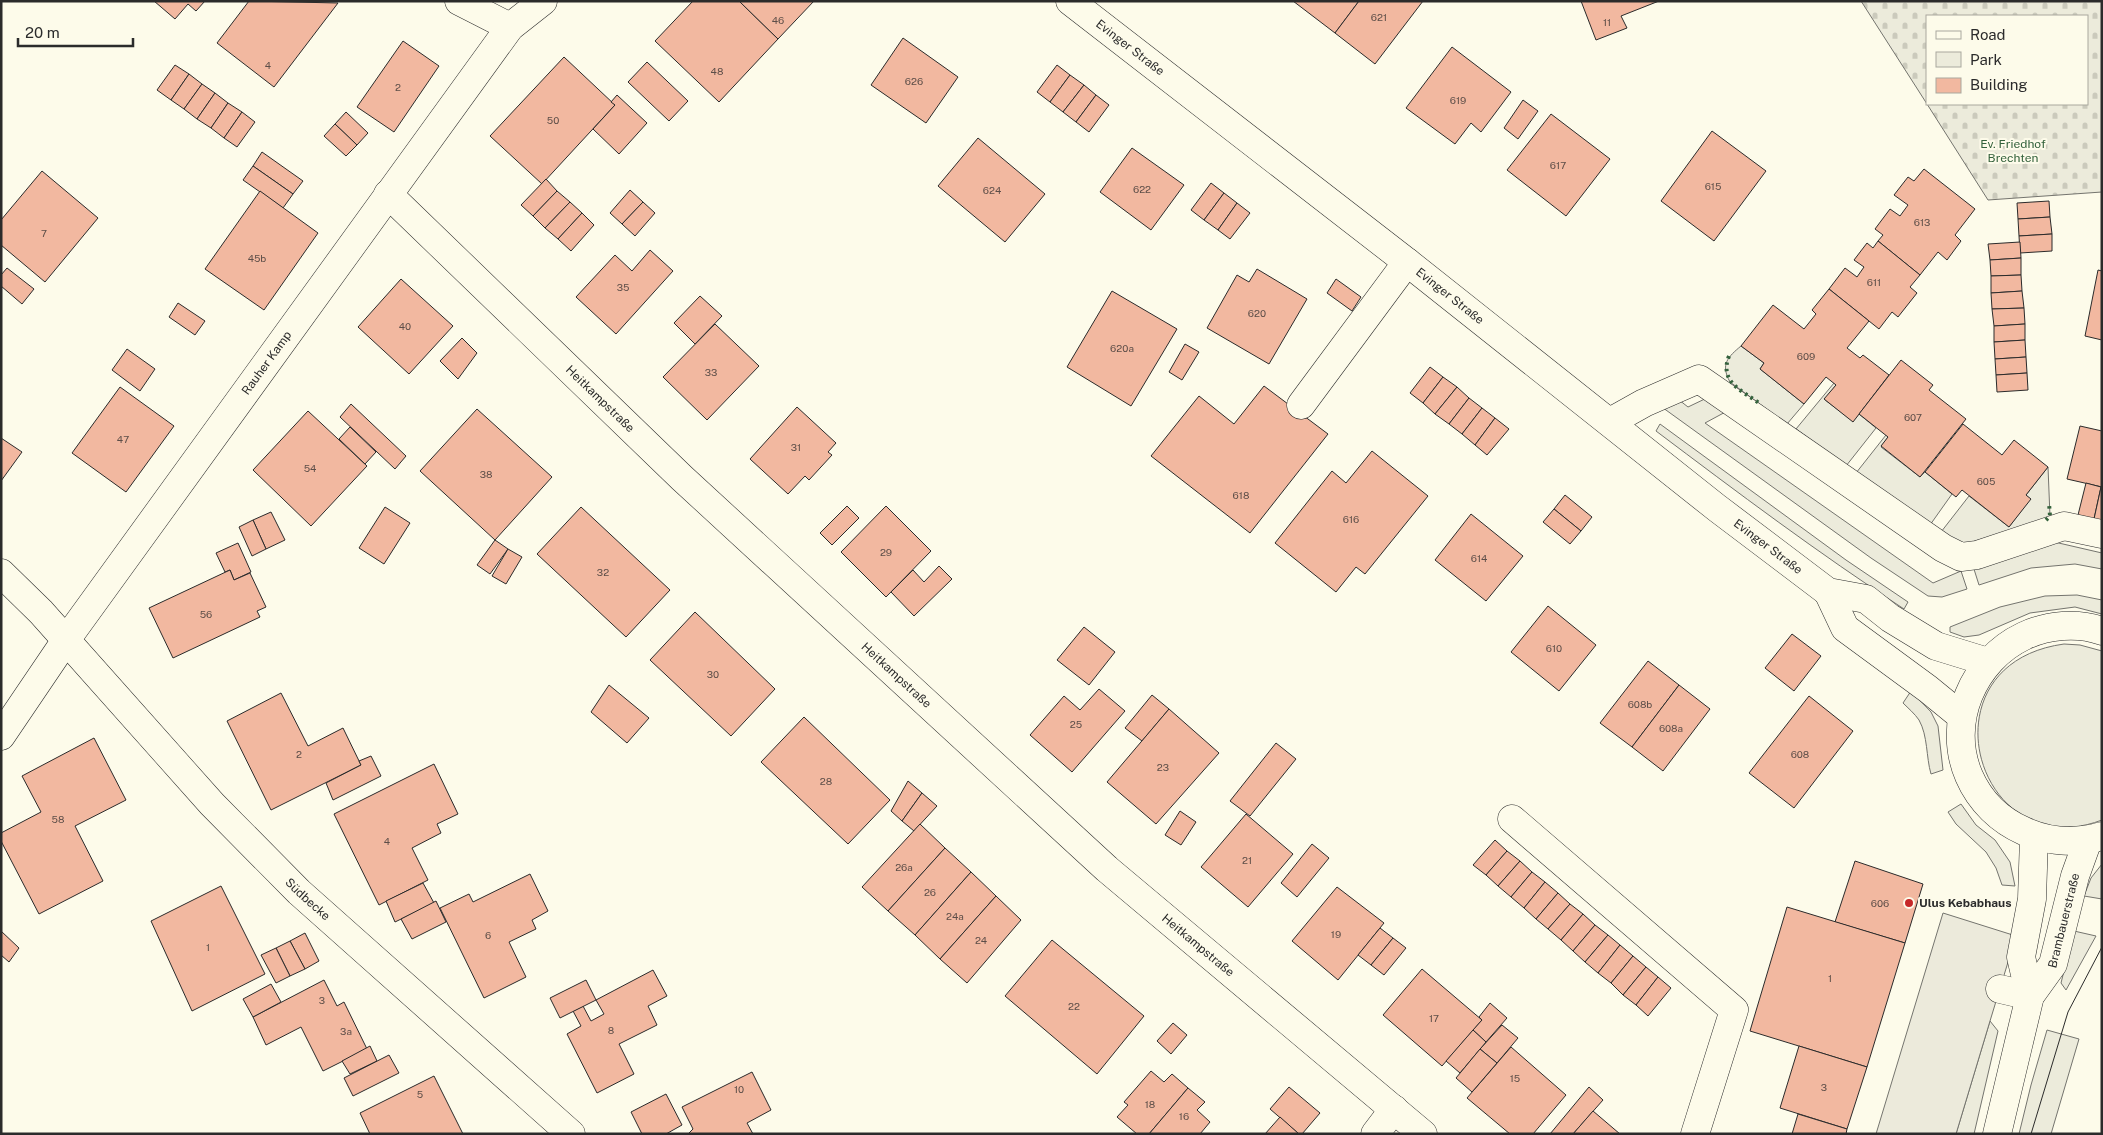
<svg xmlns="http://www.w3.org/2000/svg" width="2103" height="1135" viewBox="0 0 2103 1135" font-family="'Public Sans',sans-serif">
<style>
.green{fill:#ecebdb;stroke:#74746e}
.cemetery{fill:url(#cemetery-stones);stroke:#74746e}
.parking{fill:#eceadb;stroke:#74746e}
.building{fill:#f2b8a0;stroke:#2b2b2b}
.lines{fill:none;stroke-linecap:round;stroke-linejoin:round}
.minor-casing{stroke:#2b2b2b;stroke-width:29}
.major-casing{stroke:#2b2b2b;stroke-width:29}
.minor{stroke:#fdfbea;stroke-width:28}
.major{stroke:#fdfbea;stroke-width:28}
.tram{stroke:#2b2b2b;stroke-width:1}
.hedge{stroke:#34623c;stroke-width:4;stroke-dasharray:2.5 4;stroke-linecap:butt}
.poi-dot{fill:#c62828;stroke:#fdfbea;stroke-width:2}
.labels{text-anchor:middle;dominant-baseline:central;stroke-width:4;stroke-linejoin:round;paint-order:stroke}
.number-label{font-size:10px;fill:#5d4e48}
.street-label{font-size:12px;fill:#2b2b2b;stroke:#fdfbea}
.park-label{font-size:12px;fill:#34623c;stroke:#fdfbea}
.poi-label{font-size:12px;font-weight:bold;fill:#2b2b2b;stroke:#fdfbea;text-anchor:start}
</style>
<defs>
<pattern id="cemetery-stones" width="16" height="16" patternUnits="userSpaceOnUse" patternTransform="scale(1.25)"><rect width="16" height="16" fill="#ecebdb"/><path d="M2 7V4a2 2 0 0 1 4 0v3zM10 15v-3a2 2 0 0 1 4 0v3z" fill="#cbcabc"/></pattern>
</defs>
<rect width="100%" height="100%" fill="#fdfbea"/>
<g class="green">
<path d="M1741,346L1764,363L1760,369L1804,404L1787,424L1730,382C1720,364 1728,357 1741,346Z"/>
<path d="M1834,383L1836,385L1825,400L1853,421L1859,414L1876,428L1846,466L1796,429Z"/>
<path d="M1674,396L1688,407L1711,396L1731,409L1705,423L1933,583L1961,571L1967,589L1942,597L1928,596L1871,558L1659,405Z"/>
<path d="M1660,424L1846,560L1908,602L1904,609C1818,553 1737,492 1656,431Z"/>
<path d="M1886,435L1888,437L1881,447L1920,477L1925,472L1952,494L1930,525L1856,473Z"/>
<path d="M2048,467L2050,516L2047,520L1965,544L1941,532L1969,496L2009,527L2030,499L2026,495Z"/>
<path d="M2050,541L2102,553V569L2075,564L2031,568L1979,585L1973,566Z"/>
<path d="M2077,595L2102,600V614L2075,607L2030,613L1979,635L1964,637L1950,632V627L2000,607L2045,596Z"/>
<path d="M2064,644L2080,645L2102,651V820C1976,868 1918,664 2064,644Z"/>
<path d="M1911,691L1931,712L1938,726L1943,770L1931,774C1926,757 1928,736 1919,720C1915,714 1908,708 1903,703Z"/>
<path d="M1961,804L1976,825L1995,840L2010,862L2015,886L2002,885L1996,868L1986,852L1956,824L1948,812Z"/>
<path d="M2102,864V899L2084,896L2091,878Z"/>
<path d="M2074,931L2096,936L2066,990L2061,983Z"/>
<path d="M1990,1021L1998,1031L1974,1134H1956Z"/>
<path d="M2047,1030L2079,1039L2051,1134H2019L2031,1085Z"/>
</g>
<path class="cemetery" d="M1861,1H2102V192L1988,200L1927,104H2087V16H1927V104Z"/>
<path class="parking" d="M1943,913L2016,936L1990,1021L1956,1134H1876Z"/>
<g class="building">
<path d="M154,1H205L196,11L188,4L175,19Z"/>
<path d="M249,1L338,3L274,87L217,43Z"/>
<path d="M693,1H739L778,39L719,102L655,41Z"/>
<path d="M739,1H814L778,39Z"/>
<path d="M1293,1H1359L1335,33Z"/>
<path d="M1359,1H1423L1375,64L1335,33Z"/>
<path d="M1581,1H1659L1621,16L1627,28L1596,40Z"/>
<path d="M903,38L958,77L926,123L871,85Z"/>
<path d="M403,41L439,66L394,132L357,107Z"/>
<path d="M1452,47L1511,92L1481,132L1471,123L1455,144L1406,108Z"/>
<path d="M564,57L615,105L542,184L490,136Z"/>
<path d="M647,62L688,101L669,121L628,82Z"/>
<path d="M175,65L189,74L171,100L157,90Z"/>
<path d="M1057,65L1070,75L1050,102L1037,92Z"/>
<path d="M189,74L202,84L184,109L171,100Z"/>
<path d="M1070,75L1084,85L1063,112L1050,102Z"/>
<path d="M202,84L215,93L197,119L184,109Z"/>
<path d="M1084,85L1096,95L1076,122L1063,112Z"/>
<path d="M215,93L228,103L211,128L197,119Z"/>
<path d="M617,95L647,123L619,154L593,129L615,105L611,102Z"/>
<path d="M1096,95L1109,105L1089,132L1076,122Z"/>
<path d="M1523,100L1538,111L1518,139L1504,128Z"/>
<path d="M228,103L242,112L224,138L211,128Z"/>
<path d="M242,112L255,122L237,147L224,138Z"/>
<path d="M346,112L368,133L357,145L335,124Z"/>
<path d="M1551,114L1610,159L1566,216L1507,170Z"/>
<path d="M335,124L357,145L346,156L324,136Z"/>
<path d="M1712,131L1766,171L1714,241L1661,201Z"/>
<path d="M978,138L1045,194L1005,242L938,186Z"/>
<path d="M1132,148L1184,185L1151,230L1100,192Z"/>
<path d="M262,152L303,181L293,194L253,166Z"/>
<path d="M253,166L293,194L283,208L243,180Z"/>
<path d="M1924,169L1975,209L1955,235L1961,241L1947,260L1938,252L1920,275L1878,241L1883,235L1875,229L1890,209L1900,216L1908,205L1894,195L1908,177L1914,181Z"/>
<path d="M42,171L98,218L45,282L1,245V220Z"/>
<path d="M546,179L557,191L533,216L521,205Z"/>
<path d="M1211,183L1224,193L1204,220L1191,210Z"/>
<path d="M630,190L643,202L622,224L610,213Z"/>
<path d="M260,191L318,233L264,310L205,269Z"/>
<path d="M557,191L570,202L545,228L533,216Z"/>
<path d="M1224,193L1237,203L1218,230L1204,220Z"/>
<path d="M2049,201L2050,217L2018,219L2017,203Z"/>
<path d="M570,202L582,213L558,239L545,228Z"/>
<path d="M643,202L655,213L635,236L622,224Z"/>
<path d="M1237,203L1250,213L1230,239L1218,230Z"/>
<path d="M582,213L594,225L571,251L558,239Z"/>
<path d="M2050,217L2052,234L2019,236L2018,219Z"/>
<path d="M2052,234V251L2020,253L2019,236Z"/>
<path d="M1878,241L1920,275L1910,287L1917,293L1898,317L1892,312L1879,329L1829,289L1845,268L1857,277L1864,267L1854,260L1867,243L1873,248Z"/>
<path d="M2020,242L2021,258L1990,260L1988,244Z"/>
<path d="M650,250L673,271L616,334L576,297L615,255L632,271Z"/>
<path d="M2021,258V275L1991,276L1990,260Z"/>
<path d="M7,268L34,289L22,304L1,286V275Z"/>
<path d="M1257,269L1307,299L1269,364L1207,328L1237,275L1249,282Z"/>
<path d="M2098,270L2102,271V340L2085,336Z"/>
<path d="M2021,275L2022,291L1991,293V276Z"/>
<path d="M401,279L453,326L409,374L358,327Z"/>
<path d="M1336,279L1361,297L1352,311L1327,293Z"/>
<path d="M1829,289L1869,321L1847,348L1860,358L1863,355L1889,375L1853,422L1824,399L1836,385L1826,377L1804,404L1760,369L1764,363L1741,346L1773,305L1804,329L1816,314L1812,310Z"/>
<path d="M1112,291L1177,329L1131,406L1067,367Z"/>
<path d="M2022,291L2024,308L1992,309L1991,293Z"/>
<path d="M700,296L722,316L695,344L674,323Z"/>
<path d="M178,303L205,321L195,335L169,317Z"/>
<path d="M2024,308L2025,324L1994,326L1992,309Z"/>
<path d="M715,324L759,366L707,420L663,377Z"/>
<path d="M2025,324V340L1994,342V326Z"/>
<path d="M462,338L477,353L458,379L440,361Z"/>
<path d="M2025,340L2026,357L1995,359L1994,342Z"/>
<path d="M1185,344L1199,352L1182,380L1169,372Z"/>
<path d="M127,349L155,369L140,391L112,370Z"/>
<path d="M2026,357L2027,373L1996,375L1995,359Z"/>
<path d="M1901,360L1933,385L1929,390L1966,419L1920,477L1881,446L1888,437L1859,414Z"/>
<path d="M1430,367L1443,377L1423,403L1410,393Z"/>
<path d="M2027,373L2028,390L1997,392L1996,375Z"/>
<path d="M1443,377L1457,387L1435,414L1423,403Z"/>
<path d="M1264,386L1328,434L1250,533L1151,456L1199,396L1234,424Z"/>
<path d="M120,387L174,426L126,492L72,453Z"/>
<path d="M1457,387L1469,398L1449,424L1435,414Z"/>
<path d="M1469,398L1482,408L1462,434L1449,424Z"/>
<path d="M351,404L406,456L395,469L340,417Z"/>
<path d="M797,407L836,443L828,452L832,455L809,480L805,476L788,494L750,459Z"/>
<path d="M1482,408L1495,418L1475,445L1462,434Z"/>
<path d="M477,409L552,477L495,540L420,471Z"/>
<path d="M308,411L367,466L311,526L253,470Z"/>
<path d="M1495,418L1509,429L1487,455L1475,445Z"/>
<path d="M1963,424L2002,455L2014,440L2048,467L2026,495L2031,499L2009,527L1962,490L1956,497L1925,472Z"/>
<path d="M2080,426L2102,431V487L2067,479Z"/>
<path d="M350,427L376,452L365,464L339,439Z"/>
<path d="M1,438L22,452L1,481Z"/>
<path d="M1372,451L1428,496L1365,574L1356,567L1336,592L1275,543L1332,471L1346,483Z"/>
<path d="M2086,483L2101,487L2094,519L2078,515Z"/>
<path d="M2101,487H2102V521L2094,519Z"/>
<path d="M1565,495L1592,517L1581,531L1554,509Z"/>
<path d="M847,506L859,518L832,545L820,533Z"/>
<path d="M886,506L931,551L886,597L841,552Z"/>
<path d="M385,507L410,523L384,564L359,548Z"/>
<path d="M581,507L670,590L626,637L537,554Z"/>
<path d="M1554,509L1581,531L1570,544L1543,522Z"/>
<path d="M271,512L285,540L266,549L253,520Z"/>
<path d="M1471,514L1523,556L1486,601L1435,560Z"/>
<path d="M253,520L266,549L252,556L239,527Z"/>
<path d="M495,540L508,549L490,574L477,565Z"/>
<path d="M238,543L251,572L234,580L230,570L225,572L216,553Z"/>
<path d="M508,549L522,557L506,584L492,576Z"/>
<path d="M939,566L952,579L914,616L891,592L913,570L924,582Z"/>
<path d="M230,570L234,580L250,573L266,607L257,611L260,617L173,658L149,608Z"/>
<path d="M1548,606L1596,645L1559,691L1511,652Z"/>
<path d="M695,612L775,689L731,736L650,660Z"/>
<path d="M1084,627L1115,652L1089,685L1057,660Z"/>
<path d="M1792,634L1821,656L1794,691L1765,668Z"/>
<path d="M1648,661L1679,685L1632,747L1600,723Z"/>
<path d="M609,685L649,718L627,743L591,712Z"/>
<path d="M1679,685L1710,709L1663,771L1632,747Z"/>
<path d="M1099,689L1125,711L1072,772L1030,735L1064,696L1080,710Z"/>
<path d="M281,693L308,746L343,728L361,765L271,810L227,721Z"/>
<path d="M1152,695L1169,709L1142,741L1125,728Z"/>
<path d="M1809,696L1853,731L1794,808L1749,773Z"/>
<path d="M1169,709L1219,753L1156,824L1107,782Z"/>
<path d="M804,717L890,800L848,844L761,762Z"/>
<path d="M94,738L126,800L75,826L103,881L39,914L1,841V833L41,812L22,776Z"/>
<path d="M1276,743L1296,759L1250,816L1230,801Z"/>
<path d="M371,756L381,776L333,800L326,783L361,765L359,761Z"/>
<path d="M434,764L458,814L437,824L441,833L412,848L428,880L379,905L334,814Z"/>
<path d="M908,781L922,793L902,821L891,811Z"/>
<path d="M922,793L937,806L914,831L902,821Z"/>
<path d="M1180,811L1196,822L1181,845L1165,835Z"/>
<path d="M1246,814L1293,854L1248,907L1201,867Z"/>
<path d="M920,824L945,848L888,911L862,887Z"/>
<path d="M1495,840L1507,851L1486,875L1473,865Z"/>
<path d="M1312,844L1329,858L1297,897L1281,883Z"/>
<path d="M945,848L971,872L915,935L888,911Z"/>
<path d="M1507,851L1520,861L1498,886L1486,875Z"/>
<path d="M1520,861L1532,872L1511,897L1498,886Z"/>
<path d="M1855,861L1923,884L1905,943L1835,922Z"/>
<path d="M971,872L996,896L940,959L915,935Z"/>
<path d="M1532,872L1545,882L1524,908L1511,897Z"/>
<path d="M530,874L548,911L532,920L536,929L509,942L526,977L484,998L440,908L469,894L473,902Z"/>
<path d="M1545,882L1558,893L1536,919L1524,908Z"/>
<path d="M423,883L434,903L395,922L386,901Z"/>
<path d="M221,886L265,974L192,1011L151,921Z"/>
<path d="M1337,887L1384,923L1338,980L1292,941Z"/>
<path d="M1558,893L1570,904L1548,929L1536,919Z"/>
<path d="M996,896L1021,920L967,983L940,959Z"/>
<path d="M436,901L446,922L412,939L401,919Z"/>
<path d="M1570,904L1583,914L1561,940L1548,929Z"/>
<path d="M1787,907L1905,943L1867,1067L1750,1031Z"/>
<path d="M1583,914L1595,925L1573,951L1561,940Z"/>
<path d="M1595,925L1608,935L1585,962L1573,951Z"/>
<path d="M1380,928L1393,938L1371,965L1358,955Z"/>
<path d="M1,931L19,948L9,962L1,955Z"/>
<path d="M305,933L319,961L305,969L290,941Z"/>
<path d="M1608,935L1620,945L1598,973L1585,962Z"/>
<path d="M1393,938L1406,948L1384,975L1371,965Z"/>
<path d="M1052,940L1144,1016L1097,1074L1005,996Z"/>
<path d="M290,941L305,969L290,976L276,948Z"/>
<path d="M1620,945L1633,956L1611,983L1598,973Z"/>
<path d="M276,948L290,976L276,983L261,955Z"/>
<path d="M1633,956L1646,967L1623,995L1611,983Z"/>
<path d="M1646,967L1658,977L1636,1005L1623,995Z"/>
<path d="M1422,969L1482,1020L1442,1066L1383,1015Z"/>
<path d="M653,970L667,996L648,1006L657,1025L619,1044L634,1074L597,1093L567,1034L581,1026L573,1011L583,1006L591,1021L604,1014L596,1000Z"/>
<path d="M1658,977L1671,988L1648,1016L1636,1005Z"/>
<path d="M324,980L337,1006L344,1002L367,1049L323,1071L301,1027L266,1045L253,1017Z"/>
<path d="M586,980L596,1000L560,1018L550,998Z"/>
<path d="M271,984L281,1002L253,1017L243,999Z"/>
<path d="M1490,1003L1507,1018L1486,1042L1473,1030L1482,1020L1479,1017Z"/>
<path d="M1173,1023L1187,1035L1171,1054L1157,1041Z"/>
<path d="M1502,1025L1518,1038L1497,1063L1480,1049Z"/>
<path d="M1473,1030L1486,1042L1460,1073L1446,1061Z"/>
<path d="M370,1046L377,1061L350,1074L342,1061Z"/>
<path d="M1799,1046L1867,1067L1847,1129L1780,1108Z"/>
<path d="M1511,1047L1566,1095L1533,1134H1510L1467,1098Z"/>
<path d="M1480,1049L1497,1063L1472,1092L1456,1078Z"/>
<path d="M389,1055L399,1073L353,1096L344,1078Z"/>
<path d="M1151,1071L1164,1082L1172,1074L1188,1088L1149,1134H1137L1117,1117L1128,1105L1124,1102Z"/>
<path d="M752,1072L771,1110L747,1123L753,1134H688L693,1129L682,1107Z"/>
<path d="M434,1076L463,1134H370L360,1113Z"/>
<path d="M1289,1087L1320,1113L1302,1134H1299L1270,1109Z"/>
<path d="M1589,1087L1603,1100L1573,1134H1550Z"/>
<path d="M1188,1088L1205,1102L1197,1110L1210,1122L1200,1134H1149Z"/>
<path d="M666,1094L682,1125L666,1134H642L631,1112Z"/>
<path d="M1593,1111L1620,1134H1573Z"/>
<path d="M1798,1114L1847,1129L1846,1134H1792Z"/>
<path d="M1280,1117L1299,1134H1265Z"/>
</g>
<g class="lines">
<g class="minor-casing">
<g id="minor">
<path d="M459,1L510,27"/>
<path id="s1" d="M388,194L682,478L1107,869L1423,1134"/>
<path d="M1301,405L1407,262"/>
<path d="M1610,422L1644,403L1699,379L1943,548L1961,557L1977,555L2064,526L2102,534"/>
<path id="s2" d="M1,573L41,612L212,804L299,892L571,1134"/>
<path id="s3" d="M1,736L66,640L510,27L543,1"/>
<path d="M1512,819L1734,1010L1695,1134"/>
<path d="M2000,989L2030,996"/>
<path d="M1375,1134L1394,1109"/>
</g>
</g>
<g class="major-casing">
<g id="major">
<path id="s4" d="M1070,1L1407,262L1717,508L1828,592L1866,599L1890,618L1936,646L1988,662"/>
<path d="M1828,592L1845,628L1928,689L1961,716"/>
<path d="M2102,631C2078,622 2047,625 2024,636C1973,660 1946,723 1969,776C1991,827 2050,852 2102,836"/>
<path d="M2030,996L2021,957L2032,899L2034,837"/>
<path id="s5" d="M1997,1134L2030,996L2053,964L2075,876L2088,840"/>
</g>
</g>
<use href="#minor" class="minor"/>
<use href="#major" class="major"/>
<path class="tram" d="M2031,1134L2068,1012L2102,947"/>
<g class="hedge">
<path d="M1729,356C1719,382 1741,390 1759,403"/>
<path d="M2046,520L2050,516L2049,503"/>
</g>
</g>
<circle class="poi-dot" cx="1909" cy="903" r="5"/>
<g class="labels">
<g class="number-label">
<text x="1379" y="17">621</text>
<text x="778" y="20">46</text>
<text x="1607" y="22">11</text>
<text x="268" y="65">4</text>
<text x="717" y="71">48</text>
<text x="914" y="81">626</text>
<text x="398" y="87">2</text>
<text x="1458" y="100">619</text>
<text x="553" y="120">50</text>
<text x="1558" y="165">617</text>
<text x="1713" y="186">615</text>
<text x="1142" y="189">622</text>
<text x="992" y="190">624</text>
<text x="1922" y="222">613</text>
<text x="44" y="233">7</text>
<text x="257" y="258">45b</text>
<text x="1874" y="282">611</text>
<text x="623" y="287">35</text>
<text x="1257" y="313">620</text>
<text x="405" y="326">40</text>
<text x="1122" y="348">620a</text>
<text x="1806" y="356">609</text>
<text x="711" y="372">33</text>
<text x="1913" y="417">607</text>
<text x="123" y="439">47</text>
<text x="796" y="447">31</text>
<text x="310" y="468">54</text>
<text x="486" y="474">38</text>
<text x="1986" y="481">605</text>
<text x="1241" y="495">618</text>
<text x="1351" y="519">616</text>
<text x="886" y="552">29</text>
<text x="1479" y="558">614</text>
<text x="603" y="572">32</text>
<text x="206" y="614">56</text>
<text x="1554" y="648">610</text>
<text x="713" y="674">30</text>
<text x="1640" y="704">608b</text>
<text x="1076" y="724">25</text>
<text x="1671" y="728">608a</text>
<text x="299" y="754">2</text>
<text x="1800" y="754">608</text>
<text x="1163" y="767">23</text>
<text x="826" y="781">28</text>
<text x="58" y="819">58</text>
<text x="387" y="841">4</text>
<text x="1247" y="860">21</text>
<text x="904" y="867">26a</text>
<text x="930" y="892">26</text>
<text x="1880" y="903">606</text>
<text x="955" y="916">24a</text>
<text x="1336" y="934">19</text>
<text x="488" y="935">6</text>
<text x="981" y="940">24</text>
<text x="208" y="947">1</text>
<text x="1830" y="978">1</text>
<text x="322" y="1000">3</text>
<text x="1074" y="1006">22</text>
<text x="1434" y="1018">17</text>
<text x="611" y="1030">8</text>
<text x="346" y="1031">3a</text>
<text x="1515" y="1078">15</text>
<text x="1824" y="1087">3</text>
<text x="739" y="1089">10</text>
<text x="420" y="1094">5</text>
<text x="1150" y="1104">18</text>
<text x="1184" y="1116">16</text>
</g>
<g class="street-label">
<text stroke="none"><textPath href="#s4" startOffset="76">Evinger Straße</textPath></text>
<text stroke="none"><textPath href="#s4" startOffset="481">Evinger Straße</textPath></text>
<text stroke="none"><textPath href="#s3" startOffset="458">Rauher Kamp</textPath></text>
<text stroke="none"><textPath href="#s1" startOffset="295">Heitkampstraße</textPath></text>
<text stroke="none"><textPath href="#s4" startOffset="886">Evinger Straße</textPath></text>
<text stroke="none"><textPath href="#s1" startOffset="700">Heitkampstraße</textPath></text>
<text stroke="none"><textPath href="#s2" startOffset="448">Südbecke</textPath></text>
<text stroke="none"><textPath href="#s5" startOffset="226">Brambauerstraße</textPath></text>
<text stroke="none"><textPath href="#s1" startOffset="1105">Heitkampstraße</textPath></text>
</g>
<g class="park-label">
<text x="2013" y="144">Ev. Friedhof<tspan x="2013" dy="14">Brechten</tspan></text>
</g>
<g class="poi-label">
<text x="1919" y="903">Ulus Kebabhaus</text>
</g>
</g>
<rect width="2103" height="1135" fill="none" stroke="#2b2b2b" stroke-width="5"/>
<rect x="1926" y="15" width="162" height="90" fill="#fdfbea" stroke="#a9a89e"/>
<rect x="1936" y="31" width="25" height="8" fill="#fdfbea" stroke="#a9a89e"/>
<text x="1970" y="40" font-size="15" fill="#2b2b2b">Road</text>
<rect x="1936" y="52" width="25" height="15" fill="#ecebdb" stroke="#a9a89e"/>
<text x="1970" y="65" font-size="15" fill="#2b2b2b">Park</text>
<rect x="1936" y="78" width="25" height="15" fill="#f2b8a0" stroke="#a9a89e"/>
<text x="1970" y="90" font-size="15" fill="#2b2b2b">Building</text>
<path d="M18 38v8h115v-8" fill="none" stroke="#2b2b2b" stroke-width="2.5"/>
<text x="25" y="38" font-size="15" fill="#2b2b2b" stroke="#fdfbea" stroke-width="4" paint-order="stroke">20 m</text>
</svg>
